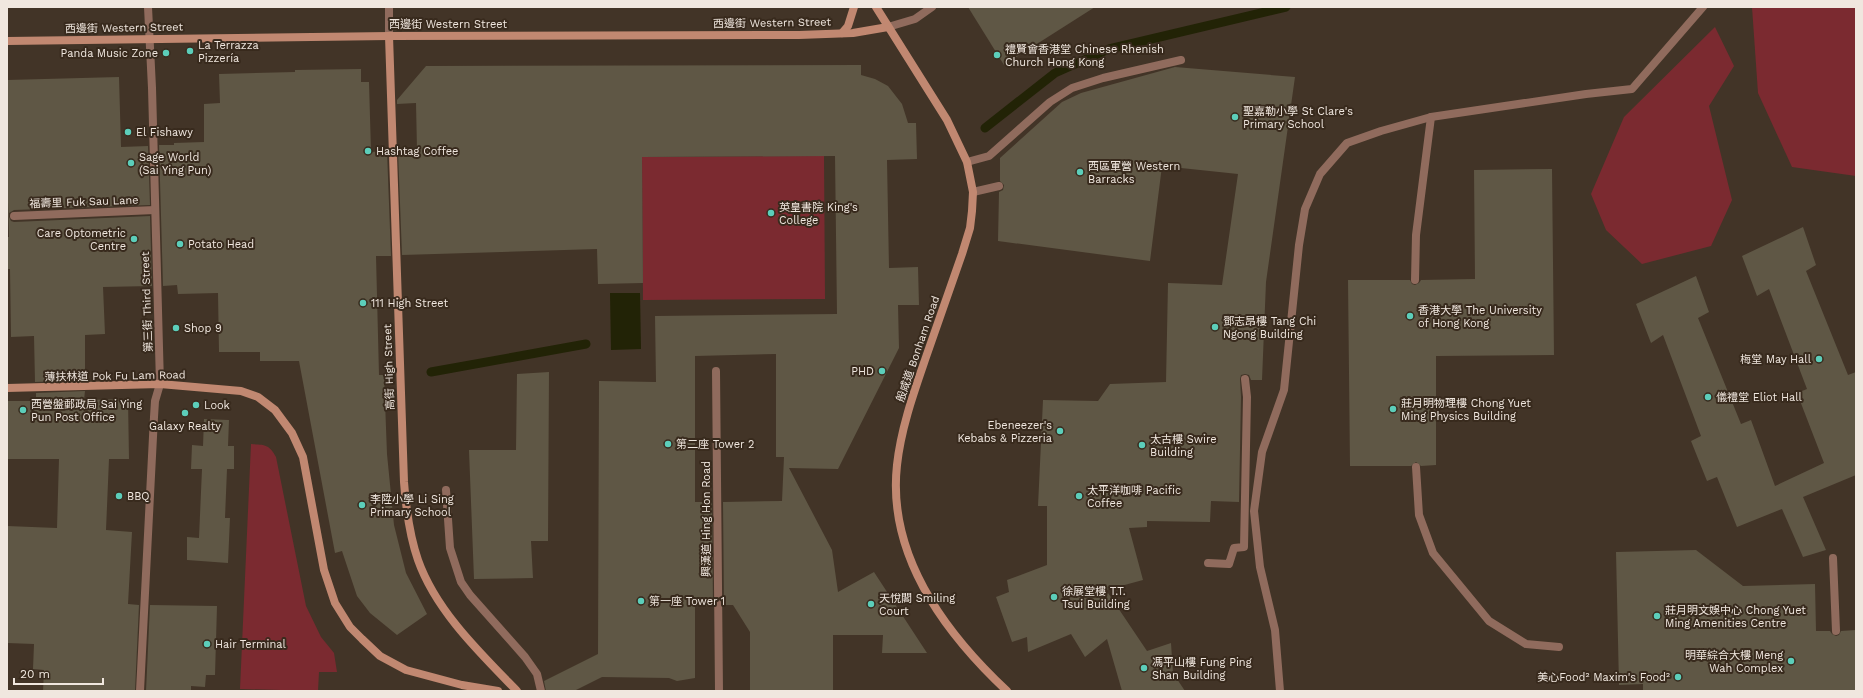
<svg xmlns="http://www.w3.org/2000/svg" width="1863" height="698" viewBox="0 0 1863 698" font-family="'Work Sans','Noto Sans TC',sans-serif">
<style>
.green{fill:#7b2a30}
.water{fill:#222306}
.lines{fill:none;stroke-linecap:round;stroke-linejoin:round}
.stream{stroke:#222306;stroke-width:9}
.building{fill:#5f5745}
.lane{stroke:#906b5d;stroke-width:8}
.street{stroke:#906b5d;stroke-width:8}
.secondary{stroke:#c18871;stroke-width:8}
.poi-dot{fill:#5cceba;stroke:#382a1d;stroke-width:1.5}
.labels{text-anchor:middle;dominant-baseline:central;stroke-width:4;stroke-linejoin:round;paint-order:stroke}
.street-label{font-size:11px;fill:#f0e7df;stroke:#382a1d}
.poi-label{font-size:11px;fill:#f0e7df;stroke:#382a1d;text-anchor:start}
</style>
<rect width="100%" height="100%" fill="#423427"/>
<g class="green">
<path d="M1752,7H1856V176L1792,167L1758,93Z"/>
<path d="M1715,27L1734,66L1709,106L1732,200L1711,246L1642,264L1606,230L1591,194L1624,117Z"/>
<path d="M824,156L825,299L643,300L642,157Z"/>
<path d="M251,444C265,445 269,444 276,457L306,606L321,637L334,653L337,672H319L318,691L240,689Z"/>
</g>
<path class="water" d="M610,293H640L641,349L611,350Z"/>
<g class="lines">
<g class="stream">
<path d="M985,128L1055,73L1109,49L1286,7"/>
<path d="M431,372L586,344"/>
</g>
</g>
<g class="building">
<path d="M968,7H1095L1004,65Z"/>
<path d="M861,65V75L875,79L888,86L902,104L908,123H916L917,159L887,160L889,268L918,267L919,305H898L899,348L838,469L789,468L832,550L838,592L874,572L927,653H882L883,635H833V691H750V632L733,605H724L723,502L782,501L784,457H776V354L695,356V502H712L713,606H695V678L677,681L669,678L602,677L574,691H546L544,681L598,654L599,381L656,382L655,316L837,314L835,156L642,157L643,283L598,284L597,249L402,255L398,151L417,150L416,103L397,104V100L426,66Z"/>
<path d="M1175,67L1295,77L1266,282L1262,380H1251L1249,375L1245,374L1241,375L1240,379L1241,397L1239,502L1211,501L1210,522L1147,521V527L1129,528L1143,580L1106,590L1147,651L1171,643L1173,673L1185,691H1122L1107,639L1085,657L1071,634L1028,652L1027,637L1012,642L996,597L1009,592L1007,580L1047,565V506H1038L1043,400L1098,401L1110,384L1166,382L1168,283L1222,285L1238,174L1162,166L1150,261L998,241L999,192L1003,190L1004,185L1000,181V158L1062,102L1081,93Z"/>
<path d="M361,69V82H369L371,152L387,151L391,256H376L379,375H384L387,454L394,525L406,573L427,614L397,635L370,613L357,596L342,551L335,553L299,361H260V352H219L218,293L178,294L177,285L163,286L159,145H174V143L204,142V104L220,103L219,74L295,72V70Z"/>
<path d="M119,77L121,147L148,146L150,205L14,210L9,213V217L11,221L14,222L150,216L152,286L103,287L105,334L85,335V380L35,382L34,336L11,337L10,269H7V237H9L7,167V80Z"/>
<path d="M1552,169L1554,355L1436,356V465L1421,466L1416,462L1411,466H1350L1348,280H1410L1412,284L1415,285L1419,283L1421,280L1475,279L1474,170Z"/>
<path d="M1803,227L1816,265L1806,271L1848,375L1856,372V475L1803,497L1826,550L1803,557L1782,509L1737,527L1717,477L1707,481L1691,441L1701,436L1663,335L1651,343L1636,304L1696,276L1709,312L1698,318L1741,424L1751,420L1775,486L1824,463L1797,393L1807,389L1769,289L1757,296L1742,256Z"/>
<path d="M549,372L548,541H531L533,578L474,579L469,450H516L517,374Z"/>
<path d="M85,391L84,400L128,399L129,459H109L106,530L132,532L128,604L139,605L135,691H43L44,670L33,669L34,644L7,643V526L57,528L59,459H7V401H36V393Z"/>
<path d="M204,419L229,420L228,446H234V469H227L225,518H230L228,563L187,560V537L199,538L202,469H191L192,445L203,446Z"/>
<path d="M1696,550L1743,586L1815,584L1816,631H1830L1832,634L1836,636L1839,635L1841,631L1856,630V691H1643V684L1619,685L1616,552Z"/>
<path d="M150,605L217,606L215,675H206L205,687L191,686V691H146Z"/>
</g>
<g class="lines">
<g class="lane">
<path d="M967,162L989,156L1050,102L1072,88L1103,78L1181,60"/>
<path d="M973,192L999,186"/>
<path d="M1415,280L1416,235L1431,117"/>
<path d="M1416,467L1419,515L1433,553L1489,621L1526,644L1559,647"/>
<path d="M446,490L450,548L461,582L470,595L525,657L537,674L541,691"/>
<path d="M1833,558L1836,631"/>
<path d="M1280,691L1275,630L1260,567L1254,511L1262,452L1284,390L1299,245L1305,209L1320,174L1347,143L1381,131L1431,117L1586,94L1632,89L1703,7"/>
</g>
<g class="street">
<path d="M389,7V36"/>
<path d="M888,27L915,19L932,7"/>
<path d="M14,216L155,210"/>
<path d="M716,371L719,691"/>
<path d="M1208,563L1229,564L1234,548L1244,547L1247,397L1245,379"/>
<path d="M140,691L154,417L155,401L160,384L152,88L148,7"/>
</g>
<g class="secondary">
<path d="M876,7L947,120L967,162L973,192L972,211L970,228L962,254C950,288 938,323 926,357C914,392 901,428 897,465C887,555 945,633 1007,691"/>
<path d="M842,33L848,26L854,7"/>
<path d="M389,36L404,482C406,509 409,534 418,560C436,611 480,653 517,691"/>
<path d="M7,41L389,36L799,35L853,33L888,27"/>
<path d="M7,388L160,384L241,391L258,397L275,410L292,433L303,457L324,570L335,603L350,627L362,639L380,656L406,670L462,685L498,691"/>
</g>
</g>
<g class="poi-dot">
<circle cx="190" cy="51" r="4"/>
<circle cx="166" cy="53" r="4"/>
<circle cx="997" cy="55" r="4"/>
<circle cx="1235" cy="117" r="4"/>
<circle cx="128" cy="132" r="4"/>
<circle cx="368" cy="151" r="4"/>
<circle cx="131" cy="163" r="4"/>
<circle cx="1080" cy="172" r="4"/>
<circle cx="771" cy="213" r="4"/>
<circle cx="134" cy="239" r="4"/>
<circle cx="180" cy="244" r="4"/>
<circle cx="363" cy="303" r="4"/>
<circle cx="1410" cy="316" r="4"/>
<circle cx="1215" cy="327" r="4"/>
<circle cx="176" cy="328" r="4"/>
<circle cx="1819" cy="359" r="4"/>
<circle cx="882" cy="371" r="4"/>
<circle cx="1708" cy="397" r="4"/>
<circle cx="196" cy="405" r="4"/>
<circle cx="1393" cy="409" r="4"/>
<circle cx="23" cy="410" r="4"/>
<circle cx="185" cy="413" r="4"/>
<circle cx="1060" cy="431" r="4"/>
<circle cx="668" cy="444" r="4"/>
<circle cx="1142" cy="445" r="4"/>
<circle cx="119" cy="496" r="4"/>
<circle cx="1079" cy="496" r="4"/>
<circle cx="362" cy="505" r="4"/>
<circle cx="1054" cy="597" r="4"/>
<circle cx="641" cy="601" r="4"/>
<circle cx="871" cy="604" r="4"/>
<circle cx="1657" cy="616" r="4"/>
<circle cx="207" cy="644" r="4"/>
<circle cx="1791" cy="661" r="4"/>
<circle cx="1144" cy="668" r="4"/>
<circle cx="1678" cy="677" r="4"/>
</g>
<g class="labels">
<g class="street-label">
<text transform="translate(772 23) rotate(-1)">西邊街 Western Street</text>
<text x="448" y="24">西邊街 Western Street</text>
<text transform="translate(124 28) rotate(-1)">西邊街 Western Street</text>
<text transform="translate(84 202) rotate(-2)">福壽里 Fuk Sau Lane</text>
<text transform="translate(147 302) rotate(-92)">第三街 Third Street</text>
<text transform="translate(918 349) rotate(-71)">般咸道 Bonham Road</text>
<text transform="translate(389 367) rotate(-92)">高街 High Street</text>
<text transform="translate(115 376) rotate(-1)">薄扶林道 Pok Fu Lam Road</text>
<text transform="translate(706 519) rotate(-90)">興漢道 Hing Hon Road</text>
</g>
<g class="poi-label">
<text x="198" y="45">La Terrazza<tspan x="198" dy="13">Pizzería</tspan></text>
<text x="1005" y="49">禮賢會香港堂 Chinese Rhenish<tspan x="1005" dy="13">Church Hong Kong</tspan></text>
<text x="158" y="53" text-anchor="end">Panda Music Zone</text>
<text x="1243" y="111">聖嘉勒小學 St Clare's<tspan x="1243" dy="13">Primary School</tspan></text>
<text x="136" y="132">El Fishawy</text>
<text x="376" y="151">Hashtag Coffee</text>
<text x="139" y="157">Sage World<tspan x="139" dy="13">(Sai Ying Pun)</tspan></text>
<text x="1088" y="166">西區軍營 Western<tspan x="1088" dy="13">Barracks</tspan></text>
<text x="779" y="207">英皇書院 King's<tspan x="779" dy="13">College</tspan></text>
<text x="126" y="233" text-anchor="end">Care Optometric<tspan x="126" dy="13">Centre</tspan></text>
<text x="188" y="244">Potato Head</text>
<text x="371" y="303">111 High Street</text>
<text x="1418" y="310">香港大學 The University<tspan x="1418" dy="13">of Hong Kong</tspan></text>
<text x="1223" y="321">鄧志昂樓 Tang Chi<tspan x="1223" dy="13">Ngong Building</tspan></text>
<text x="184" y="328">Shop 9</text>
<text x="1811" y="359" text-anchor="end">梅堂 May Hall</text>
<text x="874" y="371" text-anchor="end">PHD</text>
<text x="1716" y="397">儀禮堂 Eliot Hall</text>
<text x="1401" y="403">莊月明物理樓 Chong Yuet<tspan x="1401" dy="13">Ming Physics Building</tspan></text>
<text x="31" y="404">西營盤郵政局 Sai Ying<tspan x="31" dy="13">Pun Post Office</tspan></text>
<text x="204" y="405">Look</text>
<text x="1052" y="425" text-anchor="end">Ebeneezer's<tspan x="1052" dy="13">Kebabs &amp; Pizzeria</tspan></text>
<text x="185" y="426" text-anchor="middle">Galaxy Realty</text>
<text x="1150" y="439">太古樓 Swire<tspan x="1150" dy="13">Building</tspan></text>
<text x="676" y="444">第二座 Tower 2</text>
<text x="1087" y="490">太平洋咖啡 Pacific<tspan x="1087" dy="13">Coffee</tspan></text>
<text x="127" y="496">BBQ</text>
<text x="370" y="499">李陞小學 Li Sing<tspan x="370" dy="13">Primary School</tspan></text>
<text x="1062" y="591">徐展堂樓 T.T.<tspan x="1062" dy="13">Tsui Building</tspan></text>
<text x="879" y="598">天悅閣 Smiling<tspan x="879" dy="13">Court</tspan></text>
<text x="649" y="601">第一座 Tower 1</text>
<text x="1665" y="610">莊月明文娛中心 Chong Yuet<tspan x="1665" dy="13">Ming Amenities Centre</tspan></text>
<text x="215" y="644">Hair Terminal</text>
<text x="1783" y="655" text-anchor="end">明華綜合大樓 Meng<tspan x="1783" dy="13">Wah Complex</tspan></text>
<text x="1152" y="662">馮平山樓 Fung Ping<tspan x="1152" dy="13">Shan Building</tspan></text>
<text x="1670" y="677" text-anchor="end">美心Food² Maxim's Food²</text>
</g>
</g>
<rect width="1863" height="698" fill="none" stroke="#f0e7df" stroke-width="16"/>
<path d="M14 678v6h89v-6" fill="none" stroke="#f0e7df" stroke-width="2"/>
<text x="20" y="678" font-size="12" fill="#f0e7df" stroke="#382a1d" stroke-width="3" paint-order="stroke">20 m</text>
</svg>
